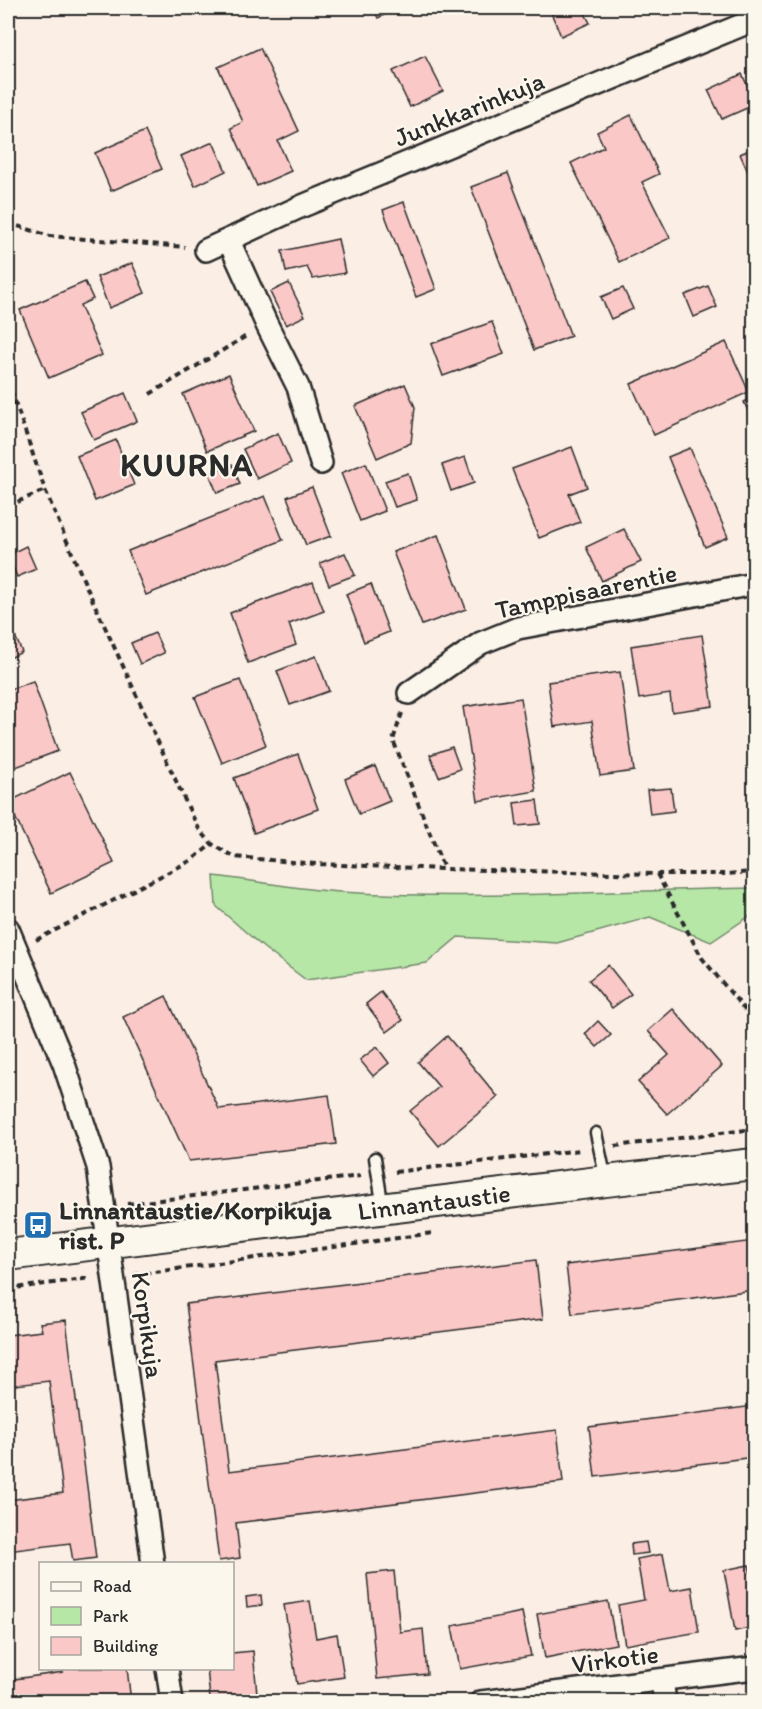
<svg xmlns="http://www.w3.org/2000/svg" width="762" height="1709" viewBox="0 0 762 1709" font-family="Itim,sans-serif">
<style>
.green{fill:#b6e7a7;stroke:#708969;stroke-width:1.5}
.building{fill:#f9c8c7;stroke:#2b2b2b;stroke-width:1.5}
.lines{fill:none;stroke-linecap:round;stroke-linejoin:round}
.lane-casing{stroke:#2b2b2b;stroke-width:15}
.street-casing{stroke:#2b2b2b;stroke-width:26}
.secondary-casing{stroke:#2b2b2b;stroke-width:34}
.path{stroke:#2b2b2b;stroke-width:4;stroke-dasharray:6 4.5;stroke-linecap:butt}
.lane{stroke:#fbf7ec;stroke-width:10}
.street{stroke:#fbf7ec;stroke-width:21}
.secondary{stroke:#fbf7ec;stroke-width:30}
.labels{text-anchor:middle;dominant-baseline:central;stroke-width:4.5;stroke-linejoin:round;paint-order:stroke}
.street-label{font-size:26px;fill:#2b2b2b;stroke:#fbf7ec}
.poi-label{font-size:26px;font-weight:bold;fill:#2b2b2b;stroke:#fbf7ec;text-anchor:start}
.district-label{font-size:32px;font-weight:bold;letter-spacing:1.5px;fill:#2b2b2b;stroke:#fbf7ec}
</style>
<rect width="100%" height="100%" fill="#fbeee5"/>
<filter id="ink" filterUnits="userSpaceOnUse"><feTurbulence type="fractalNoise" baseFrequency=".0167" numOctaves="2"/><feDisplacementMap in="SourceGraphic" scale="12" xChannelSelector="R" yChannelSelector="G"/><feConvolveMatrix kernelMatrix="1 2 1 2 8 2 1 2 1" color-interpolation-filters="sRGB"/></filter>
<g filter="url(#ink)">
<path class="green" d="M214,876C256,881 299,889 341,892C478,901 617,890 754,888V913L711,942L650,917L557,943L458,937L427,963L306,980L264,948L216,906Z"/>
<g class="building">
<path d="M373,8H398L378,18Z"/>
<path d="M549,8H582L590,23L561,36Z"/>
<path d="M260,48L299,131L278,141L291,171L257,186L231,128L243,122L218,67Z"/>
<path d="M425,56L443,91L410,107L393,71Z"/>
<path d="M742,74L754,100V105L722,119L708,90Z"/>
<path d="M631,115L659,174L642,182L670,238L619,262L571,163L604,147L597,132Z"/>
<path d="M145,131L162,169L111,191L95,153Z"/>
<path d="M213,142L226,171L195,186L181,156Z"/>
<path d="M754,148V169L748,172L740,154Z"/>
<path d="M508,173L571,336L534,350L471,187Z"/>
<path d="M404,202L436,289L416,297L383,210Z"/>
<path d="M338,239L345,273L313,279L307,267L286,272L282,251Z"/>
<path d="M132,263L145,293L109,308L97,277Z"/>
<path d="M85,282L93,299L80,305L102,355L49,378L20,310Z"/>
<path d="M289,283L305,316L286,325L270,292Z"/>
<path d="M708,286L717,307L694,317L685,295Z"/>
<path d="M623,288L633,309L611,319L601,297Z"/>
<path d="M492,322L504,354L443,376L431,344Z"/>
<path d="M726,342L749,392L654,435L631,384Z"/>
<path d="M229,374L254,431L207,451L183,394Z"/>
<path d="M405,384L415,407L411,443L377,458L355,406Z"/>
<path d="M125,393L137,421L94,440L81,412Z"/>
<path d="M754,397V424L744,402Z"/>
<path d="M278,433L291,463L257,479L243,449Z"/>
<path d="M116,440L134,485L95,501L77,456Z"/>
<path d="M572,447L587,487L569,494L580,522L539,538L512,469Z"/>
<path d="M690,448L728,537L705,547L668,457Z"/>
<path d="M465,457L474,483L451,491L442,465Z"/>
<path d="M366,463L385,511L360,521L341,473Z"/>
<path d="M232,464L240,484L217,493L209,473Z"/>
<path d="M408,473L417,500L395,507L385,481Z"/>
<path d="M312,487L331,536L306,545L287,497Z"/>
<path d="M265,496L283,540L146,595L128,551Z"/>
<path d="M624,529L641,562L602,581L586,547Z"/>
<path d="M438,535L466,609L422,625L393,552Z"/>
<path d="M26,546L36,569L17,577L8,555Z"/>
<path d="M345,553L355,575L329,585L320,563Z"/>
<path d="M313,582L324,611L289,624L296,645L248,663L230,613Z"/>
<path d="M371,584L389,632L364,642L346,594Z"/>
<path d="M8,620L22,652L8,659Z"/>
<path d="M155,633L164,653L140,664L131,643Z"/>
<path d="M702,635L713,706L672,712L670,694L639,699L631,646Z"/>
<path d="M316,656L329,691L290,705L277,671Z"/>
<path d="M620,672L634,771L600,776L592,721L554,727L548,682Z"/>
<path d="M240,680L266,745L222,763L195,697Z"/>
<path d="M33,681L58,751L8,770V690Z"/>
<path d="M521,698L536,791L478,801L463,707Z"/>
<path d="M452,747L460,769L439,777L430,755Z"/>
<path d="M298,754L318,809L254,833L234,778Z"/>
<path d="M375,766L390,801L359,814L345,779Z"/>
<path d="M70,772L114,863L51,893L8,802Z"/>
<path d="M671,788L674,811L650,814L647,790Z"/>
<path d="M537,800L540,824L517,826L514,803Z"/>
<path d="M608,965L631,994L612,1008L589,980Z"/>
<path d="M381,992L403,1020L387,1032L366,1004Z"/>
<path d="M166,996L219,1109L329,1095L336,1144L189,1161L123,1017Z"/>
<path d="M673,1009L722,1066L667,1114L638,1082L669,1055L648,1031Z"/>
<path d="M598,1021L611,1035L597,1047L585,1034Z"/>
<path d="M447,1036L498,1097L439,1146L410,1111L439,1087L418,1062Z"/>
<path d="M377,1047L389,1063L373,1076L360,1060Z"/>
<path d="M754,1241V1290L572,1314L566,1265Z"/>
<path d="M536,1260L543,1319L215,1360L229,1471L557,1430L563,1482L236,1523L240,1558L219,1561L186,1304Z"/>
<path d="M66,1320L96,1558L73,1561L70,1543L8,1551V1500L63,1493L49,1381L8,1386V1335L42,1331L40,1323Z"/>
<path d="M754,1406V1457L595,1477L589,1427Z"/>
<path d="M646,1542L648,1553L632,1555L631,1544Z"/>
<path d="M663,1554L670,1591L692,1587L699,1632L625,1645L618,1605L644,1600L637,1559Z"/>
<path d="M749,1565L753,1584H754V1627L735,1631L724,1570Z"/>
<path d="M394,1571L400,1632L423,1629L427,1674L377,1679L367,1574Z"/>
<path d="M261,1595L262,1605L247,1607L246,1597Z"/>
<path d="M310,1601L316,1638L337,1634L344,1677L297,1684L284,1605Z"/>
<path d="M608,1601L616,1644L545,1658L537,1614Z"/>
<path d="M522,1612L531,1656L460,1669L452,1626Z"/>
<path d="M253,1651L257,1694L210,1699L207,1668H232V1653Z"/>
<path d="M63,1668H127L131,1702H8V1680L63,1672Z"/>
</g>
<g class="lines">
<g class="lane-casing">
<g id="lane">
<path d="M596,1133L606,1180"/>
<path d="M375,1158L383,1208"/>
</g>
</g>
<g class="street-casing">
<g id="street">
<path d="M229,241L267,325L298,387L321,463"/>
<path d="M206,250L300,207L754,20"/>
<path d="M409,693L481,643L518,628L754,584"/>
<path d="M8,929L64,1064L98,1167L153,1564"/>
<path d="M167,1668L172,1702"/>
<path d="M662,1680L665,1702"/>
<path d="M481,1702L754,1668"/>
</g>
</g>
<g class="secondary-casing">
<path id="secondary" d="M8,1255L606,1181L754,1164"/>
</g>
<g class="path">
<path d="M8,223L50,236L185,247"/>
<path d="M8,381L45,490L87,588L188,807L199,829L212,844L234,857L317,864L444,869L657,874H726L754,872"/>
<path d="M150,394L248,335"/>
<path d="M8,506L45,490"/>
<path d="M402,713L393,740L444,869"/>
<path d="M657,874L702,958L754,1021"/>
<path d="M36,940L192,860L212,844"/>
<path d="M615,1146L754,1129"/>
<path d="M395,1172L581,1150"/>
<path d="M127,1204L361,1176"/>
<path d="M134,1275L433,1233"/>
<path d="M8,1289L91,1278"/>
</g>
<use href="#lane" class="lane"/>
<use href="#street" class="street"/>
<use href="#secondary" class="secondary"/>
</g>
</g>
<defs>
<g id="bus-square" transform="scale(1.5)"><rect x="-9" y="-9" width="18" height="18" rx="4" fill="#1f6fb2" stroke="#fbf7ec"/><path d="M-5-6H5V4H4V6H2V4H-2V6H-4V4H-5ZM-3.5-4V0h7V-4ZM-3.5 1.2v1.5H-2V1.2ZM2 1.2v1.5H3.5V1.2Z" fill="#fff"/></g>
</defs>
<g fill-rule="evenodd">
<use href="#bus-square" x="38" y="1225"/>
</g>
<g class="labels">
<g class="street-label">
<text transform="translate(469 109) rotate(-22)">Junkkarinkuja</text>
<text transform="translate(586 591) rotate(-12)">Tamppisaarentie</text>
<text transform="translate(434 1202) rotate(-7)">Linnantaustie</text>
<text transform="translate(148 1325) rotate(82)">Korpikuja</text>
<text transform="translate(615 1659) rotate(-7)">Virkotie</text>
</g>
<g class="poi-label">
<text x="59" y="1210">Linnantaustie/Korpikuja<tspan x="59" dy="30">rist. P</tspan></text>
</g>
<g class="district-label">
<text x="187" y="465">KUURNA</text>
</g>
</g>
<rect width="762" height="1709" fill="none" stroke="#fbf7ec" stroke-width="30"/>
<rect x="15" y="15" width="732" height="1679" fill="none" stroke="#2b2b2b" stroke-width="2" filter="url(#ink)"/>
<rect x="39" y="1562" width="195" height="108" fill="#fbf7ec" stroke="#a8a59f" stroke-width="1.5"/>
<rect x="51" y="1582" width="30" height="9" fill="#fbf7ec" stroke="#a8a59f" stroke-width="1.5"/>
<text x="93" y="1592" font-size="18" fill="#2b2b2b">Road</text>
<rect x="51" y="1607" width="30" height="18" fill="#b6e7a7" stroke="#a8a59f" stroke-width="1.5"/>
<text x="93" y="1622" font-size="18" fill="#2b2b2b">Park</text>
<rect x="51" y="1637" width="30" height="18" fill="#f9c8c7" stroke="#a8a59f" stroke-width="1.5"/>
<text x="93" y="1652" font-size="18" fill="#2b2b2b">Building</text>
</svg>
